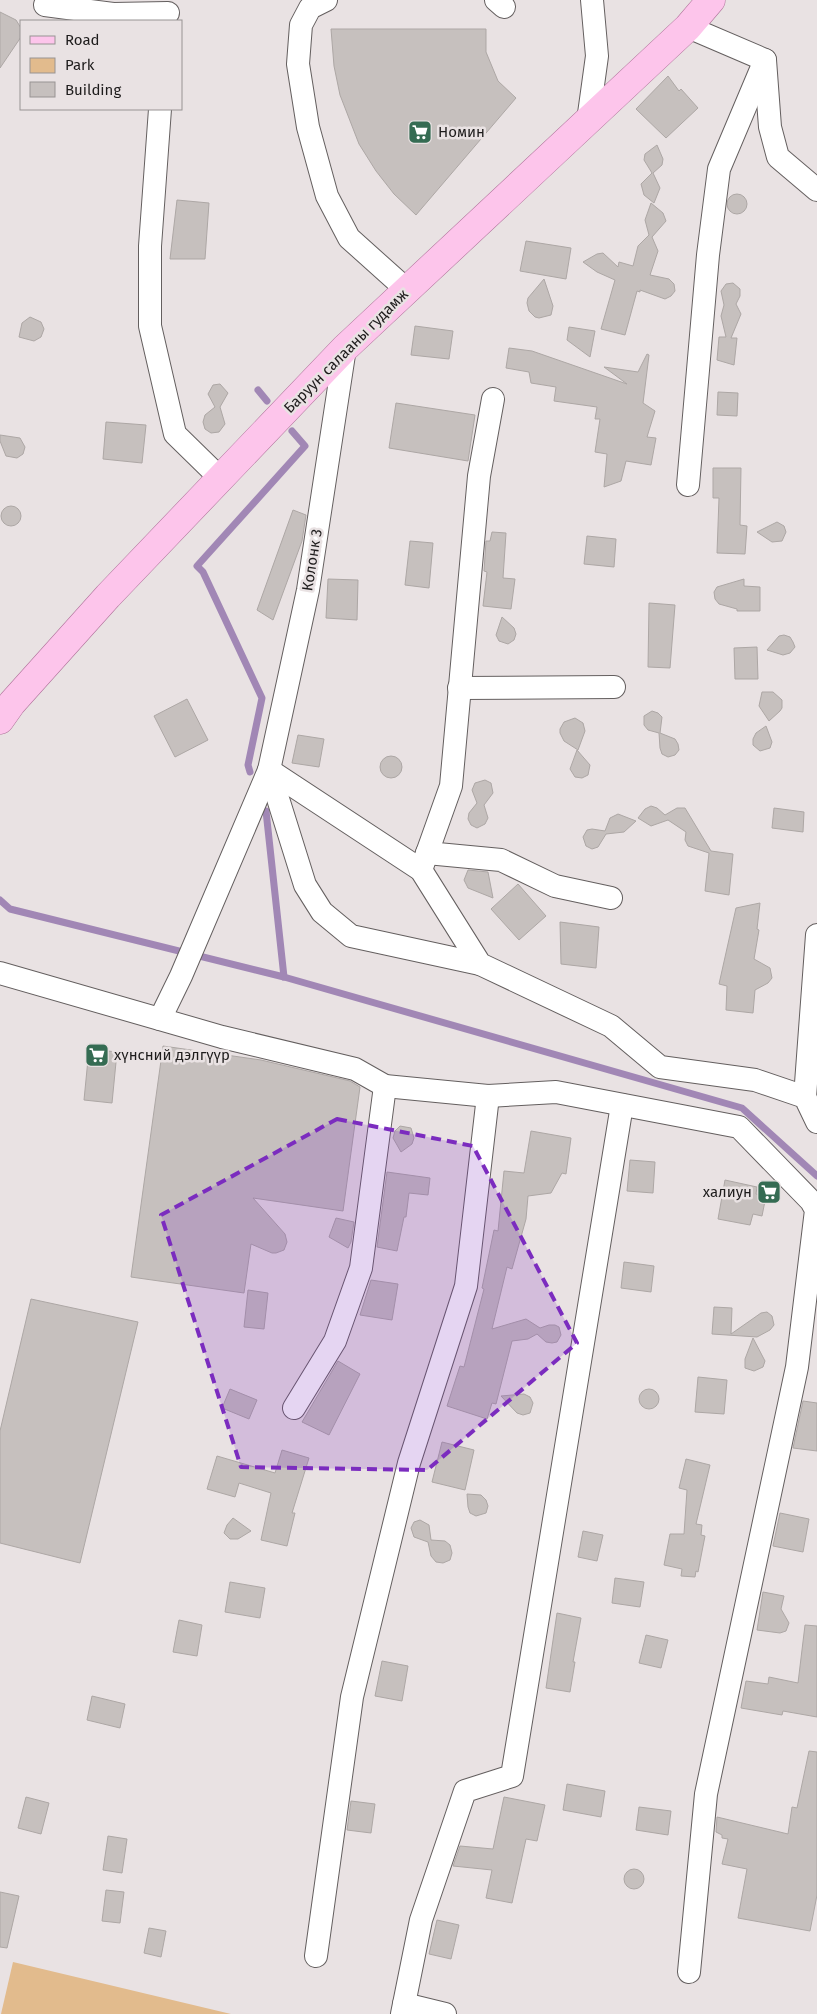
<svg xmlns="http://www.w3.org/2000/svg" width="817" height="2014" viewBox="0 0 817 2014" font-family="'Fira Sans',sans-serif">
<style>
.green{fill:#e2bb8d}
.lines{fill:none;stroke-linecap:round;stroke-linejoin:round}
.stream{stroke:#a187b5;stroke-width:7}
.building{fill:#c6c0be;stroke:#ada7a5}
.minor-casing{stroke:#645f5f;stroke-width:24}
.major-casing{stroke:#ae7199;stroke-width:29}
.minor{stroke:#fff;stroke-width:22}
.major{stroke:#fdc5eb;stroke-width:28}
.marked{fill:#7b2cbf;fill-opacity:0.2;stroke:#7b2cbf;stroke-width:4;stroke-dasharray:10 6;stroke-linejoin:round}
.labels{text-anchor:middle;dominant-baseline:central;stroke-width:5;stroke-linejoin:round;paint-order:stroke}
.poi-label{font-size:15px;fill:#1e1c1c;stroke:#e9e2e3;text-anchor:start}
.street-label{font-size:15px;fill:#1e1c1c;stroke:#e9e2e3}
</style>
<rect width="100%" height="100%" fill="#e9e2e3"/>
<path class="green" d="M13,1962L231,2014H1Z"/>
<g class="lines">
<g class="stream">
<path d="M258,390L267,401"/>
<path d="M250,772L248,765L262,698L203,572L197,566L305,446L292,431"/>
<path d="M266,811L284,977"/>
<path d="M0,900L10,909L284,977L742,1108L817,1176"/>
</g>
</g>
<g class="building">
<path d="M0,12L16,20L21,28V37L0,68Z"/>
<path d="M331,29H486V52L498,81L516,98L416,215L394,194L376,171L359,144L340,95L334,66Z"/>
<path d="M668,76L679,91L681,89L698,108L666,138L636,109Z"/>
<path d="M657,145L663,159L662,165L653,173L660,188L654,203L644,195L641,184L652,173L644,160L645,154Z"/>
<circle cx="737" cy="204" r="10"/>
<path d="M177,200L209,203L205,259H170Z"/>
<path d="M651,203L663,213L666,221L652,237L658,251L650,275L669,279L674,284L675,291L671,296L665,299L640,290V292L637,291L625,335L601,329L615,280L597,272L583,262L597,254L603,253L618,267L619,262L633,266L638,246L649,235L645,220Z"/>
<path d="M526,241L571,248L566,279L520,271Z"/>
<path d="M544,279L553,306L551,315L539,318L535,317L529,311L527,303L528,298Z"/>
<path d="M733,283L740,289V296L736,304L741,314L731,338H737L734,365L717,360L719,337H726L721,316L724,305L721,291L726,284Z"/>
<path d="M30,317L41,322L44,329L41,337L34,341L19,337L22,323Z"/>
<path d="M415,326L453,331L449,359L411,355Z"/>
<path d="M569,327L595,331L590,357L567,340Z"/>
<path d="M509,348L532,351L627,384L604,367L638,372L647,354L649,355L643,403L655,411L647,437L656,438L651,465L626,461L621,481L604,487L607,454L595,452L600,419H595L597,407L554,401L556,387L531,383L529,372L506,368Z"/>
<path d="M220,384L228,393L220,407L225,424L219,432L211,433L205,429L203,422L205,415L215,407L208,394L213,385Z"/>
<path d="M718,392L738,393L737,416L717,415Z"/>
<path d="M396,403L475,415L468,461L389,448Z"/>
<path d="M106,422L146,425L142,463L103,459Z"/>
<path d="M0,435L20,438L25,447L23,454L17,458L6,456L0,441Z"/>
<path d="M713,468H741L740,525L747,526L745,554L717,553L719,498H713Z"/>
<circle cx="11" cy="516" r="10"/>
<path d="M293,510L306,515L302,541L273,620L257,610Z"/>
<path d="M777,522L784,526L786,532L782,541L772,542L757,532Z"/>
<path d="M492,532L506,533L503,578L515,579L511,609L483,606L487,572L484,571L486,541H490Z"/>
<path d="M587,536L616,539L614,567L584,564Z"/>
<path d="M410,541L433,543L429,588L405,585Z"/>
<path d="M328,579L358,580L357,620L326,618Z"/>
<path d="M744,579V586L760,587V611H737V609L719,604L715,599L714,592L717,587Z"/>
<path d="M649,603L675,605L670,668L648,667Z"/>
<path d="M502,617L514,628L516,634L514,640L508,644L499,641L496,635Z"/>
<path d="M784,635L790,637L793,642L795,647L790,653L783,655L767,650L779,636Z"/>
<path d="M757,647L758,679H735L734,648Z"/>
<path d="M762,692H773L782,700V708L780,711L769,721L759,706Z"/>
<path d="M187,699L208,740L175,757L154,716Z"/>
<path d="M652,711L658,713L662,717L660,733L675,739L678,744L679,750L675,755L668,757L662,754L660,748L659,733L648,730L644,725V716Z"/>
<path d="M575,718L583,723L585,731L578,750L564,741L560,733V729L564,722Z"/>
<path d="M766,726L772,742L770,748L760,751L753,745V739L756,733Z"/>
<path d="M298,735L324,739L319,767L292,763Z"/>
<path d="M577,750L590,765L588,775L582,778L575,777L570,769Z"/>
<circle cx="391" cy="767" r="11"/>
<path d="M485,780L491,783L493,793L484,805L488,818L485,824L477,828L471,825L468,819L469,813L477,803L472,790L475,783Z"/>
<path d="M651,806L657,808L665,815L677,808H685L711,851L733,854L729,895L705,891L709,853L688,846L685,840L686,832L668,820L651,826L638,818L645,809Z"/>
<path d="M774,808L804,812L803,832L772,828Z"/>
<path d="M618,814L636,821L624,832L606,834L598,847L592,849L586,846L583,837L587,830L592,829L605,831L610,818Z"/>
<path d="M468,870L488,872L493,898L468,888L464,880Z"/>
<path d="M518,884L546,916L519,940L491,909Z"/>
<path d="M760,903L757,929L759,930L754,959L770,968L772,978L768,983L755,990L753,1013L726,1010L727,986L719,984L736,908Z"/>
<path d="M560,922L599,927L596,968L561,964Z"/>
<path d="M163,1046L261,1060L350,1081L360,1087L343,1211L253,1198L285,1234L287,1242L284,1250L276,1253H272L251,1244L244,1293L131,1277Z"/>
<path d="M89,1049L117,1052L112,1103L84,1100Z"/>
<path d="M400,1126L411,1128L414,1138L412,1144L401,1152L393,1138L395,1131Z"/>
<path d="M531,1131L571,1138L566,1174L562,1173L551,1193L528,1196L526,1219L512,1269L507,1267L492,1329L526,1319L540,1328L549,1325H555L559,1327L561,1335L557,1342L552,1343L546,1342L537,1334L528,1339L512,1341L496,1404L492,1403L487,1419L447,1406L460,1366L464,1367L484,1289L482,1288L494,1230L498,1231L504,1171L524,1173Z"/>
<path d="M630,1160L655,1162L653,1193L627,1191Z"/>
<path d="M387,1172L430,1178L428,1195L409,1193L406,1217H404L397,1251L377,1247Z"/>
<path d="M725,1180L757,1187L756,1194L766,1196L762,1216L753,1214L750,1225L718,1219Z"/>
<path d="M336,1218L354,1222L351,1242L348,1248L329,1237Z"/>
<path d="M624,1262L654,1266L651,1292L621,1288Z"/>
<path d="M371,1280L398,1284L392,1320L360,1315Z"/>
<path d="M248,1290L268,1293L264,1329L244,1327Z"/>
<path d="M31,1299L138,1322L80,1563L0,1543V1431Z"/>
<path d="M714,1307L732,1308L731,1334L761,1313L767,1312L772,1316L774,1325L770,1330L757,1337L712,1334Z"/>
<path d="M753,1338L765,1361L763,1367L754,1371L745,1368V1359Z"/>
<path d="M338,1361L360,1374L329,1435L302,1422Z"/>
<path d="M698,1377L727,1380L724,1414L695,1412Z"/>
<path d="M230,1389L257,1400L249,1419L222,1408Z"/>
<circle cx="649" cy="1399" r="10"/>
<path d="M524,1394L530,1397L533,1403L530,1413L523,1415L517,1413L501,1396Z"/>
<path d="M803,1401L817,1403V1451L793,1448Z"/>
<path d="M442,1442L474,1450L465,1490L432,1482Z"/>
<path d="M282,1450L309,1458L292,1513H295L287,1546L261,1540L271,1493L239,1483L235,1497L207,1489L217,1456L275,1473Z"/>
<path d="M686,1459L710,1465L696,1524L702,1525L701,1535L705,1536L698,1572L696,1571L695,1577L681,1576L682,1569L664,1565L670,1534H684L687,1490L679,1488Z"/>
<path d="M467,1494L481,1495L486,1500L488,1506L486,1513L476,1516L470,1513L468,1507Z"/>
<path d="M780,1513L809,1519L803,1552L773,1546Z"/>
<path d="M233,1518L251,1531L238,1539H230L224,1533L227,1525Z"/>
<path d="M420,1520L429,1525L431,1540L445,1541L450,1545L452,1553L450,1560L443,1563L436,1562L431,1556L428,1542L414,1537L411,1528L414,1522Z"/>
<path d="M583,1531L603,1535L597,1561L578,1557Z"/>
<path d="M615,1578L644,1582L640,1607L612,1603Z"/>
<path d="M230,1582L265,1588L260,1618L225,1612Z"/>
<path d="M763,1592L784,1596L781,1609L789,1623L786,1631L780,1633L757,1630Z"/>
<path d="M557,1613L581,1618L573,1662H575L570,1692L546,1688Z"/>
<path d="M179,1620L202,1625L197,1656L173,1652Z"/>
<path d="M805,1625L817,1626V1717L783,1711L782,1715L741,1708L746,1681L768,1684L769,1677L798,1683Z"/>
<path d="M646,1635L668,1640L661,1668L639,1663Z"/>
<path d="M382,1661L408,1666L402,1701L375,1696Z"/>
<path d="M92,1696L125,1704L120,1728L87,1720Z"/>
<path d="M809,1751L817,1752V1895L810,1931L738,1918L747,1869L722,1864L728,1839L722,1838V1835L716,1832L717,1817L788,1834L792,1807L797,1808Z"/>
<path d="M567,1784L605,1791L601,1817L563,1810Z"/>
<path d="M26,1797L49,1803L41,1834L18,1828Z"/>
<path d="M504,1797L545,1805L537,1841L526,1839L512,1903L486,1898L492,1870L453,1866L460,1846L493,1849Z"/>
<path d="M351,1801L375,1804L371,1833L347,1830Z"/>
<path d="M639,1807L671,1811L668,1835L636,1830Z"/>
<path d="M108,1836L127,1839L122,1873L103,1870Z"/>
<circle cx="634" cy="1879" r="10"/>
<path d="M106,1890L124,1892L120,1923L102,1921Z"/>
<path d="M0,1892L19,1896L7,1948L0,1947Z"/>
<path d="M437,1920L459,1925L451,1959L429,1954Z"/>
<path d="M149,1928L166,1931L161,1957L144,1953Z"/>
</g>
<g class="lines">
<g class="minor-casing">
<g id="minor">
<path d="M326,0L310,8L301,25L298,64L308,127L327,196L349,238L407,290"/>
<path d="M496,0L504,7"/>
<path d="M45,5L113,14L168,13"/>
<path d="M688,27L765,60L770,127L778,157L817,190"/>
<path d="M160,109L150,246V326L175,434L220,478"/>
<path d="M588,121L597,56L592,0"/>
<path d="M688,485L708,255L719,169L765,60"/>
<path d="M459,688L614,687"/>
<path d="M269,770L421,870L480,964L611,1026L660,1067L755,1080L805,1097L817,1122"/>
<path d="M269,770L305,885L322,912L351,936L480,964"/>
<path d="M427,853L501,860L555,886L611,898"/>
<path d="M421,870L451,786L479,476L493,399"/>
<path d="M0,973L222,1037L355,1069L385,1086L488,1096L556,1092L739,1127L811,1201L816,1210L797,1367L706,1794L689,1972"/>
<path d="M160,1019L181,976L269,770L308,590L345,348"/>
<path d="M805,1097L817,935"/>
<path d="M294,1408L335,1341L361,1268L385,1086"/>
<path d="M316,1956L352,1697L409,1463L466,1286L488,1096"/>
<path d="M404,2004L445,2014"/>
<path d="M402,2014L421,1920L465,1791L512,1776L622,1105"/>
</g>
</g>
<g class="major-casing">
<path id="major" d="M0,720L12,703L108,596L345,348L688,27L711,0"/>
</g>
<use href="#minor" class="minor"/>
<use href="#major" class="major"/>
</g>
<path class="marked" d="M337,1119L473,1146L577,1343L427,1470L241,1467L161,1215Z"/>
<defs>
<g id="supermarket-square" transform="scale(1.25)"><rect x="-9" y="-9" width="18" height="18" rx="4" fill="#356c53" stroke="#e9e2e3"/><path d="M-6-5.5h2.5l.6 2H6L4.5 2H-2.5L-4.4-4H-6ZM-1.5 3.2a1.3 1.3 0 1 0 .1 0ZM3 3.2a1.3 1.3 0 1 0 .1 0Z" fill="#fff"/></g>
</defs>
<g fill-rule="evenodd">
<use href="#supermarket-square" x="420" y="132"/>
<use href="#supermarket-square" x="97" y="1055"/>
<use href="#supermarket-square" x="769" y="1192"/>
</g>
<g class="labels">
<g class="poi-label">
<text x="438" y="132">Номин</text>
<text x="114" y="1055">хүнсний дэлгүүр</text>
<text x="752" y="1192" text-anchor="end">халиун</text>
</g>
<g class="street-label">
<text transform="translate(346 351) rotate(-45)">Баруун салааны гудамж</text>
<text transform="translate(312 560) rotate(-81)">Колонк 3</text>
</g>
</g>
<rect x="20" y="20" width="162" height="90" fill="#e9e2e3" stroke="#989393"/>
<rect x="30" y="36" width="25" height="8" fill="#fdc5eb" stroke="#989393"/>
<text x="65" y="45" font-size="15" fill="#1e1c1c">Road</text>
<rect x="30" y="58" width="25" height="15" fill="#e2bb8d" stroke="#989393"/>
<text x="65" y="70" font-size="15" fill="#1e1c1c">Park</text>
<rect x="30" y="82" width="25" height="15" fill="#c6c0be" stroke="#989393"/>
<text x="65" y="95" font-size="15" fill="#1e1c1c">Building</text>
</svg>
